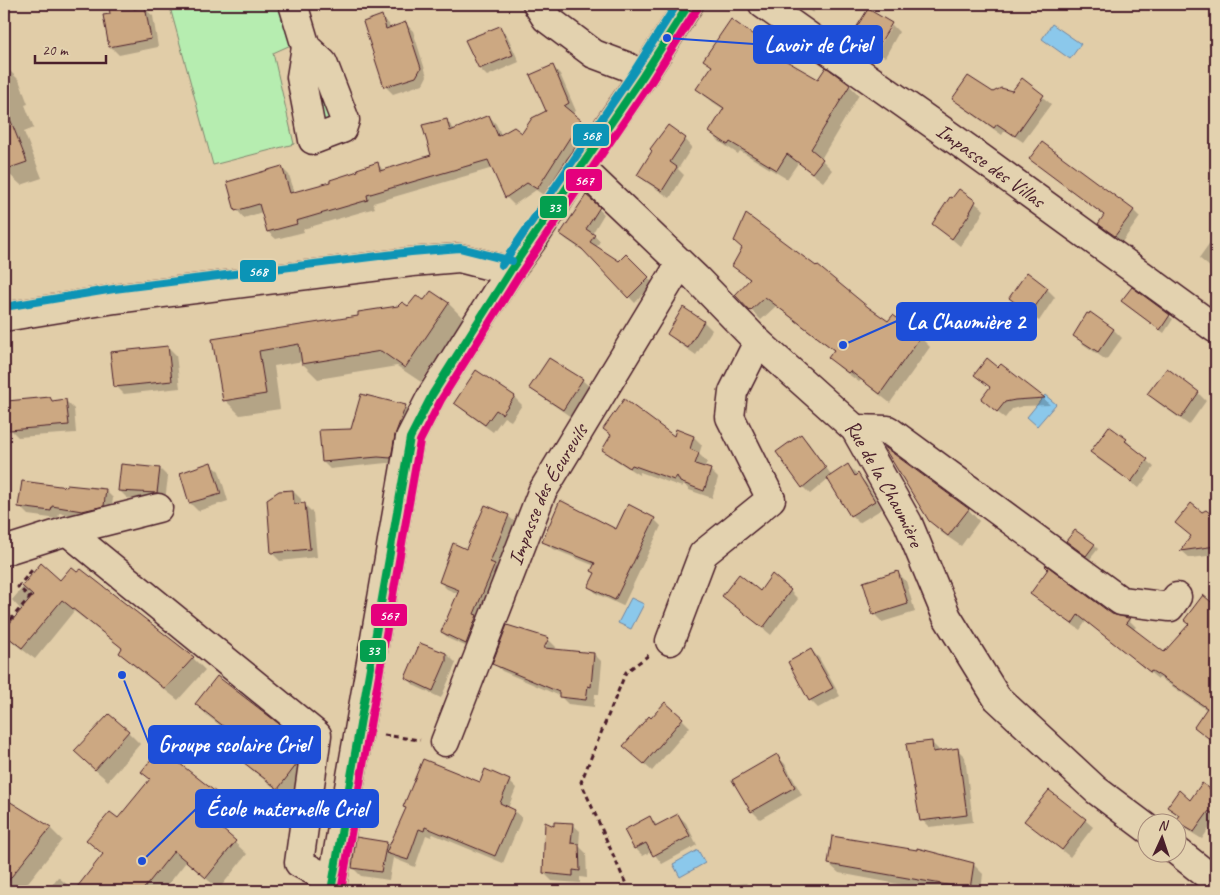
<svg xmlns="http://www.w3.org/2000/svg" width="1220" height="895" viewBox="0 0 1220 895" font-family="Caveat,sans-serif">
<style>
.green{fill:#b6edb0;stroke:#80866e}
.water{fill:#8bc8eb;stroke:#71849e}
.shadow{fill:#0003;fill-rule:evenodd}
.building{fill:#cca882;stroke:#4a1f2b}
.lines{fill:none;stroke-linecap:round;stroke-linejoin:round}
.minor-casing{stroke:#4a1f2b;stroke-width:31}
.path{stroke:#4a1f2b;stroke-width:3;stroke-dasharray:5 4;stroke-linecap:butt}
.minor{stroke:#e3d2af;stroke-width:28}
.bus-1-casing{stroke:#e3d2af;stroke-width:11}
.bus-2-casing{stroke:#e3d2af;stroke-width:11}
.bus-3-casing{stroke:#e3d2af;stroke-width:11}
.bus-1{stroke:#049f4f;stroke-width:8}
.bus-2{stroke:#e5007d;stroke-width:8}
.bus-3{stroke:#0b94b6;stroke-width:8}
.labels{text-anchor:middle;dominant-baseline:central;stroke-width:5;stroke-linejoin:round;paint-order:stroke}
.street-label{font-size:21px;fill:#4a1f2b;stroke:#e3d2af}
.leader{fill:none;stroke:#1d4ed8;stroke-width:2}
.callout-dot{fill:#1d4ed8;stroke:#e3d2af;stroke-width:2}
.callout{fill:#1d4ed8;stroke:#1d4ed8;stroke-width:2}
.callout-label{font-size:22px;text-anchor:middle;font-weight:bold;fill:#fff}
.line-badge{stroke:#e3d2af;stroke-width:2}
.badge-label{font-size:14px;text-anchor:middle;font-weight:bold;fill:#fff}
</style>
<rect width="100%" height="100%" fill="#e1cda8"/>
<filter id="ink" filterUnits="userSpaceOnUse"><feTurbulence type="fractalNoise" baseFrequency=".02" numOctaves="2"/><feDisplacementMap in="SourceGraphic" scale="10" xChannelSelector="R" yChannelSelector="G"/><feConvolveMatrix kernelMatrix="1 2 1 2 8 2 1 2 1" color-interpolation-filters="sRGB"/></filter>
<g filter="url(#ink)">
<g class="green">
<path d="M186,4H281L293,44L273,53L294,144L213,165L171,11Z"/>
<path d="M313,76L337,123L324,128Z"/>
</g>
<g class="water">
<path d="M1052,24L1081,44L1070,59L1042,39Z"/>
<path d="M1045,395L1056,404L1037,426L1027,417Z"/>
<path d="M631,598L644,604L631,629L618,623Z"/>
<path d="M698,850L705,863L680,877L673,864Z"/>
</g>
<g class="shadow">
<path d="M133,4L138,9L144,8L153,16L158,47L119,55L111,47L110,7Z"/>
<path d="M798,4H818L813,13Z"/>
<path d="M868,11L892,25H890L874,51L861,44L853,36Z"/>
<path d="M382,17L389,24L390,29L406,24L413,31L427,76L423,84L393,94L386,87L365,22Z"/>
<path d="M1214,24H1216V53L1209,45Z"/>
<path d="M892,25L899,32L885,57L876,53Z"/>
<path d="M500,27L507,35L519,62L487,76L480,69Z"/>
<path d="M783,58L789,64L818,81L849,85L859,95L821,159L832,170L823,182L798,163L787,179L740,151L738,154L720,142L710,132L725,110L708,99L698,89L713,68L705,60Z"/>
<path d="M4,65L19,80L28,104L25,105L34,128L24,132L42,178L21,185L10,175L4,177Z"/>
<path d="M552,66L560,74L576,111L571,114L588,129L545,196L536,190L514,205L506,197L493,168L373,203L375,208L303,229L304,232L276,239L268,232L262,212L244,218L237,210L282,168L289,175L295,193L332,183L378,164L384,171L432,156L446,120L455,130L489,116L496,124L502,136L522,135L547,111Z"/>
<path d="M1022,80L1051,104L1023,142L1005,130L1002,135L961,106L954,99L1012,92Z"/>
<path d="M685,139L692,147L678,169L684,175L670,198L646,182L639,175Z"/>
<path d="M1030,159L1134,211L1140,217L1122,242L1099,224L1105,216Z"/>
<path d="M960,191L984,210L978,221L960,246L934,224Z"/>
<path d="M586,197L604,214L592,234L600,241L596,248L619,263L626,255L653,283L635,303L588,254L567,240L561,234Z"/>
<path d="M1216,234V272L1199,258Z"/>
<path d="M734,266L816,268L817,266L857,298L868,308L888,323L893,317L920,337L930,347L890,403L861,380L859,382L840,368L830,358L834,351L776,306L761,320L736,295L751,281Z"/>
<path d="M1047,289L1055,297L1039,321L1018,306L1010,298Z"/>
<path d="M431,293L449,304L464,319L421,382L397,366L318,379L303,364V361L274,366L280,409L240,415L225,400L213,340L359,317L399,307L409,308L425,302Z"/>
<path d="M1126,305L1169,316L1173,319L1164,333Z"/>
<path d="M684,309L704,322L712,330L696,355L677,342L669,334Z"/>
<path d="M1091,314L1114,330L1122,338L1106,360L1083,344L1075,336Z"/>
<path d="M168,347L176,355L180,388L124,394L116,386Z"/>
<path d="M1001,366L1044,399L1050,405L1023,406L1012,409L1005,418L989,406L991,388L976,375Z"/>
<path d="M1167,370L1198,393L1206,401L1189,425L1157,402L1149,394Z"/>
<path d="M476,372L514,397L522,405L511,421L504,417L493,432L463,410L455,402Z"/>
<path d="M582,380L590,387L571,417L539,395L531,388Z"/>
<path d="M50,398L53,402L66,401L74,409L76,433L18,437L10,429Z"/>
<path d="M405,406L412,413L397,464L386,463L330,469L323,462L352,430Z"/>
<path d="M604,429L674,438L677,431L694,437L702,445L699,454L707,462L704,468L710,470L718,478L712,498L689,490L684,484L682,487L640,472L639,475L611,457L604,449L612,437Z"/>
<path d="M801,436L808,442L832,476L848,465L866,483L882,509L859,523L851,515L829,478L810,494L803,487Z"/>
<path d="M1126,440L1133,447L1132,448L1154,467L1139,488L1098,459L1091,452Z"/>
<path d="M211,464L219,471L228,501L198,511L190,503Z"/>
<path d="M160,469L168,477L165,500L127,498L119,490Z"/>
<path d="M68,488L105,490L113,498L111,513L91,518L59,513L58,519L28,515L20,507Z"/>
<path d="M293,491L301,499V505H305L313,513L317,557L280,561L272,553Z"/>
<path d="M968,509L979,521L961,546L942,533L930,521Z"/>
<path d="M1206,512L1216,520V555L1190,558L1182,551L1192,537L1202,514Z"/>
<path d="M508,516L516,523L497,568L501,573L474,650L449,639L442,632L459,594L447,589L440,582L466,551Z"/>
<path d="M654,519L661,526L623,606L597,594L590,587L596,574L593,571L595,566L551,548L544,541L616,531Z"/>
<path d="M1071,545H1094L1098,549L1090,559Z"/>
<path d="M42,565L60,582L193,658L205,670L178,700L133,665L121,653L123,649L74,611L35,659L15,644L4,632L22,611L12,600Z"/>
<path d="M898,573L906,581L915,612L882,622L874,614Z"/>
<path d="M790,591L798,599L771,635L724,596Z"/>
<path d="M1032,593L1128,619L1136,627L1133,630L1165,654L1190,624L1203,597L1216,608V663L1206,677L1216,685V744L1196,727L1207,710L1160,678L1158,679L1086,621L1080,630L1039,601Z"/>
<path d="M548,639L556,647L555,650L594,654L602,662L599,694H595L594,707L568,704L560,696L502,671L494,663ZM546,642H548L543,654L541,653Z"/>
<path d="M421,645L448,655L456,663L441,698L415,686L407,678Z"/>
<path d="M811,650L819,658L840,696L818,708L810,700L789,663Z"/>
<path d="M217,677L281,727L293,739L285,750L309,772V777L290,800L252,770L241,758L249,748L208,716L196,704Z"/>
<path d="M682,719L690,727L652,771L624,746L651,720Z"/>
<path d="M128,732L140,744L108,781L87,763Z"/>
<path d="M931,742L938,749L939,752L958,750L965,757L973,822L929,827L922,820Z"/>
<path d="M164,753L221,798L233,810L219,828L247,854L219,889L186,862L163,891H76L104,855L88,840L118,820L151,780L143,772Z"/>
<path d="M777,756L785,764L802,795L760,819L752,811L734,780Z"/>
<path d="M509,781L516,788L508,808L514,811L522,818L503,863L433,834L431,837L426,835L415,867L393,858L389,880L361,876L353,868L387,843L390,847L407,809L404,806L481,783Z"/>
<path d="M1216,792V818L1202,839L1184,828L1176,820L1179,817L1168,807L1190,802Z"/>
<path d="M4,794L16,807L50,828L62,840L21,891H19L4,879Z"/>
<path d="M678,815L686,823L697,845L662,864L652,851L643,856L635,848L626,831L650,818L658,826Z"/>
<path d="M1025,820H1085L1093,827L1070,857Z"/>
<path d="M572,824L580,831L579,846L586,853L587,878L580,877V883L552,881L544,873L555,827Z"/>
<path d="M829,864H973L983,874L981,891H935L839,873Z"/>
<path d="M58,877L75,891H47Z"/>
<path d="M746,883L754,891H727H728L726,885Z"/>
</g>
<g class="building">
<path d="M123,4H133L134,9L145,6L151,39L109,47L103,15L110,14L109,6Z"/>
<path d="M868,9L892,23L876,50L851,36Z"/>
<path d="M382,15L386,29L406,22L421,68L416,77L384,87L363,22Z"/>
<path d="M731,19L784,57L783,59L818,79L826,67L850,85L811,149L823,159L812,173L787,154L777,170L730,142L728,145L709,132L724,108L696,89L712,66L703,60Z"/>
<path d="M500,26L513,55L479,69L465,40Z"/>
<path d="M553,65L569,103L564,106L581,120L537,189L527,183L505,198L488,160L367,195L368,200L296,221L297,224L267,232L259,204L235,211L227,182L282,166L290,193L330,182V180L358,171L357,169L378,162L380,171L431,155L422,125L447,119L450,131L489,115L498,136L514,127L522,133L532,118L546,111L530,75Z"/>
<path d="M968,76L993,92L1001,88L1012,91L1022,78L1044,95L1015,136L997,124L994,128L952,99Z"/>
<path d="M5,106L27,162L4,170V107Z"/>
<path d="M668,125L686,138L670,162L677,167L662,191L637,175L652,151L650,149Z"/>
<path d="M1042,142L1134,210L1115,236L1098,224L1104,215L1029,159Z"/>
<path d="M959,189L976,201L970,212H971L952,239L932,224L950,197L952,198Z"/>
<path d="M586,195L600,207L586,229L595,235L590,242L619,261L626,254L649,277L628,298L582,249L560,234Z"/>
<path d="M746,214L816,266L817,265L868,307L888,321L893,315L921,336L880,394L850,371L848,373L828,358L834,350L765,297L750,311L735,295L750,279L732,266L742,248L734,241Z"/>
<path d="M1027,272L1048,288L1030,314L1009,298Z"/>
<path d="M1132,287L1170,315L1160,330L1121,301Z"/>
<path d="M431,291L449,303L405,368L381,351L302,364L299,344L259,351L266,394L223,401L212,339L358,316V312L398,306L402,302L408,306L416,296L424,300Z"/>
<path d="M683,307L704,321L688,348L667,334Z"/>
<path d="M1090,312L1114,329L1098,352L1073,336L1087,313L1089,314Z"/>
<path d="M168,346L172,381L114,387L110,352Z"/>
<path d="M549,358L583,379L563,410L529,388Z"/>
<path d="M987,358L998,367L1001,364L1045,398L1015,400L1005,402L997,412L981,399L990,387L974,375Z"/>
<path d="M1167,368L1199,392L1181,418L1147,394Z"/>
<path d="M476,370L515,396L502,414L496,410L485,425L454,403Z"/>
<path d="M361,394L406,405L395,435L391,458L378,457L322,462L319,430L351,429Z"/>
<path d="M50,397L52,401L66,399L69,425L9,430L7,401Z"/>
<path d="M624,399L674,436L676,429L694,436L690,449L699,453L695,464L711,469L704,491L680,482L677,476L674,480L632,465L630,468L602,450L611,435L603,429Z"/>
<path d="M1109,426L1127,439L1125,441L1148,459L1131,482L1090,452Z"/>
<path d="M801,434L826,468L802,488L776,452Z"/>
<path d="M883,446L969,509L948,536L929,521Z"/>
<path d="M211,462L221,494L189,503L180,473Z"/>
<path d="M121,464L160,468L157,493L118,491Z"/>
<path d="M848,464L855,476L858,473L875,501L850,516L827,478Z"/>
<path d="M22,481L67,487V485L106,489L104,506L82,511L52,506L51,511L18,507Z"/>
<path d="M293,490L294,504L305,503L310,549L271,553L267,499L279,491Z"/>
<path d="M560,500L616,529L628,504L655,518L615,600L588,587L595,573L591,571L595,563L542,542Z"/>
<path d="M1191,503L1202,512L1206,510L1216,518V546L1180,551L1191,536L1175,523Z"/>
<path d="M485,505L509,515L490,562L495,564L474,614L477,615L466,644L441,632L459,590L439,582L453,543L466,549Z"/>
<path d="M1075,530L1095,544L1086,556L1066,541Z"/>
<path d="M41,563L60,580L71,567L77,572L81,569L194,657L165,689L119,653L122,648L62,600L22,648L4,634V630L33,596L22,586Z"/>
<path d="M1046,565L1112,614L1128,618H1130L1126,623L1164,652L1189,624L1184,620L1203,595L1216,606V744L1194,727L1207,708L1160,676L1152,671L1150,672L1078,615L1072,624L1030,594L1048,569L1045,566Z"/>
<path d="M898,571L908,604L873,615L863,582Z"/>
<path d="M739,574L760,591L772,574L791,590L763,628L722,596Z"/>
<path d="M507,625L549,638L544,648L594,653L591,687L588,686L586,700L559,697V692L492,664Z"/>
<path d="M420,643L446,653V661L433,691L405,678Z"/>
<path d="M811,649L833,688L809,701L788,662Z"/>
<path d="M217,676L282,726L272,739L298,759L297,764L278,789L239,759L249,746L195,704Z"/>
<path d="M665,702L683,718L644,764L623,746L649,716L651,718Z"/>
<path d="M109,714L129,731L95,770L74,751Z"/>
<path d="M932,741L933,752L958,748L967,815L920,821L906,744Z"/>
<path d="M160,748L222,797L207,816L236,841L206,878L174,851L142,891H74L103,854L86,840L110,812L118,818L150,779L141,772Z"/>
<path d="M777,754L795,787L751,812L732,780Z"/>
<path d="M423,759L480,782L485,769L510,780L500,803L515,810L495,856L425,827L424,831L419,829L408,860L386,853L406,808L403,807Z"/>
<path d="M1202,783L1216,793V816L1209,811L1194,832L1175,821L1179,815L1167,807L1179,790L1190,800Z"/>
<path d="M1049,790L1086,819L1062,850L1024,821Z"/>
<path d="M4,798L51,827L4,886Z"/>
<path d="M678,814L690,836L653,856L646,843L634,849L624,830L650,816L655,826Z"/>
<path d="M545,822L554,826V822L573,823L571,843L579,844L580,871L573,870V876L543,873Z"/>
<path d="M832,836L917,850V848L974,863L970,889L828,864Z"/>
<path d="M356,837L387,842L381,872L352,868Z"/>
</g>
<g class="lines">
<g class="minor-casing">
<g id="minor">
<path d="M293,4L306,47L301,77L313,140L342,129L345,120L323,63L306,47"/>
<path d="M537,4L546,18L594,54L626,66L643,76"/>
<path id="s1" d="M763,4L967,148L1216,329"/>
<path id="s2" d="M580,167L696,278L758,342L855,429L908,523L947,617L997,698L1096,790L1148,829"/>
<path d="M4,317L115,299L412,262L459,258L510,271"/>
<path d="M855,429L888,430L1121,601L1170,607L1177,597"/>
<path d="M67,531L317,735L299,863L332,881"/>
<path d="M4,551L67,531L158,508"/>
<path d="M670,641L703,554L771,499L730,417L733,392L758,342"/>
<path id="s3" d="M445,742L542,492L680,264"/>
<path d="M1178,852L1216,882"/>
<path d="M331,891L410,438L432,395L510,271L534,238L580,167L643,76L689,4"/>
</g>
</g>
<g class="path">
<path d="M4,627L30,597L18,587L32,570"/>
<path d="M384,735L420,740"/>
<path d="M629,891L581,782L626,672L649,655"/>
</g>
<use href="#minor" class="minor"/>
<g class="bus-1-casing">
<path id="bus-1" d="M331,891L410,438L432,395L510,271L643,76L689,4"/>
</g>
<g class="bus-2-casing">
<path id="bus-2" d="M341,891L420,441L441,400L518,277L651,82L697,9"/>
</g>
<g class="bus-3-casing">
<g id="bus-3">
<path d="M502,265L635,70L677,4"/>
<path d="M4,307L114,289L411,252L460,248L512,261"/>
</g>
</g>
<use href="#bus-1" class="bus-1"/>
<use href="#bus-2" class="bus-2"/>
<use href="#bus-3" class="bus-3"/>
</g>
</g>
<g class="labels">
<g class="street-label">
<text stroke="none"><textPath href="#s1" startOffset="279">Impasse des Villas</textPath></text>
<text stroke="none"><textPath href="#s2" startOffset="442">Rue de la Chaumière</textPath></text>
<text stroke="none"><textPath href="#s3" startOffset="268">Impasse des Écureuils</textPath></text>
</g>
</g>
<path class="leader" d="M667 38L754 44M843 345L897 321M122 675L149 744M142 861L196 809"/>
<g class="callout-dot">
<circle cx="667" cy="38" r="5"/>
<circle cx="843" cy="345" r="5"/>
<circle cx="122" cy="675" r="5"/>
<circle cx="142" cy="861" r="5"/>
</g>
<g class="callout">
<rect x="754" y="26" width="128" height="37" rx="5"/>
<rect x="897" y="303" width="139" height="37" rx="5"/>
<rect x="149" y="726" width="171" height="37" rx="5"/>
<rect x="196" y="790" width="182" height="37" rx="5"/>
</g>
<g class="callout-label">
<text x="818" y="52">Lavoir de Criel</text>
<text x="966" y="329">La Chaumière 2</text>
<text x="234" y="752">Groupe scolaire Criel</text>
<text x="287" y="816">École maternelle Criel</text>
</g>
<g class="line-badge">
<rect x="572" y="123" width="38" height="24" rx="5" fill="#0b94b6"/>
<rect x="565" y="168" width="38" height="24" rx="5" fill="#e5007d"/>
<rect x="539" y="195" width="29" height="24" rx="5" fill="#049f4f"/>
<rect x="239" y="259" width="38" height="24" rx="5" fill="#0b94b6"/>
<rect x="370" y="603" width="38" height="24" rx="5" fill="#e5007d"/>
<rect x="359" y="639" width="28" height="24" rx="5" fill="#049f4f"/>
</g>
<g class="badge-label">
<text x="591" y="140">568</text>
<text x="584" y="185">567</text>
<text x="554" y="212">33</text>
<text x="258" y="276">568</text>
<text x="389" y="620">567</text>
<text x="373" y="655">33</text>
</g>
<rect width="1220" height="895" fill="none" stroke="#e3d2af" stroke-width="20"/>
<rect x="10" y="10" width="1200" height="875" fill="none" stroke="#4a1f2b" stroke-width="2" filter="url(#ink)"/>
<g transform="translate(1162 838) rotate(3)"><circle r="24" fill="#e3d2af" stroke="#a68a7a"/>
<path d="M0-4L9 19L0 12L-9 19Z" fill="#4a1f2b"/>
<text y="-8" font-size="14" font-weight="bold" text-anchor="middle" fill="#4a1f2b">N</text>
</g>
<path d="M35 55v8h71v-8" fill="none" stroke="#4a1f2b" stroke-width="2.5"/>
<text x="42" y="55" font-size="15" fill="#4a1f2b" stroke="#e3d2af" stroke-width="4" paint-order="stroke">20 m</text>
</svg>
